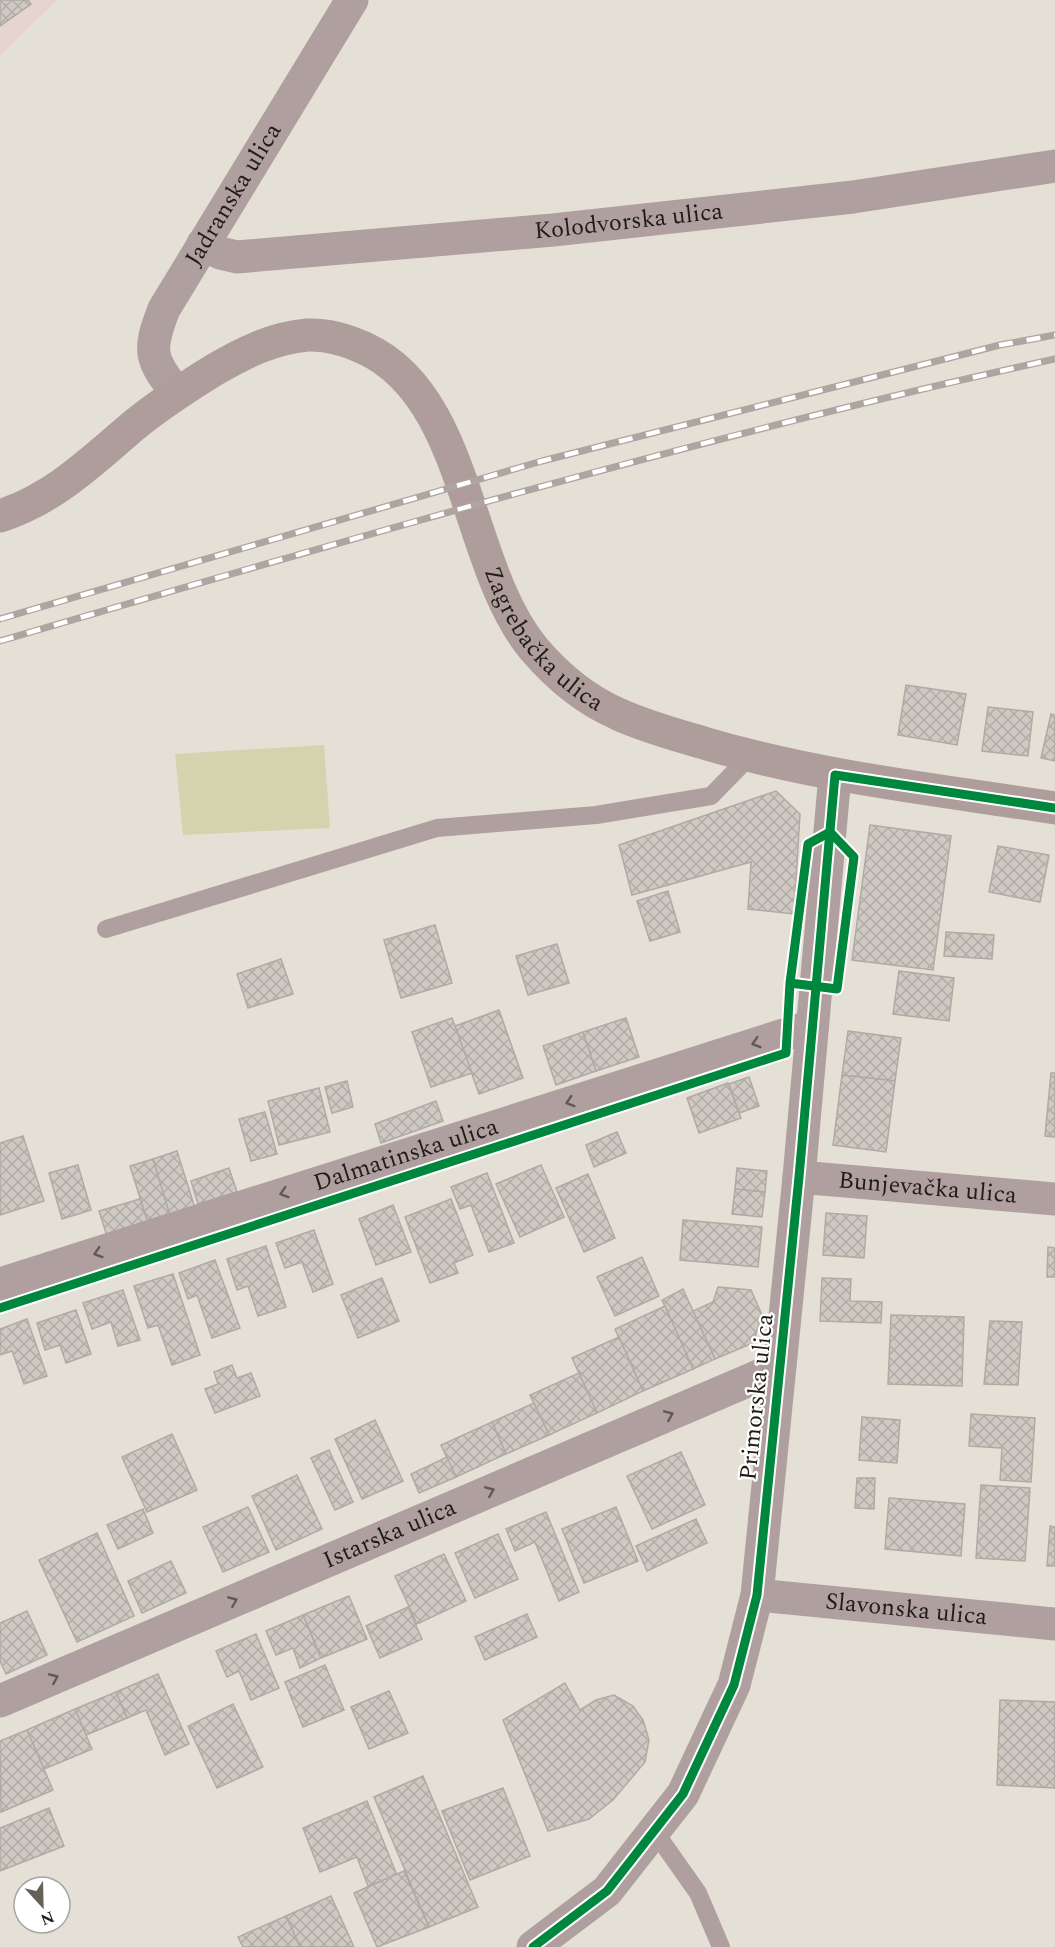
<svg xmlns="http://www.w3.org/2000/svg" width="1055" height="1947" viewBox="0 0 1055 1947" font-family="Spectral,serif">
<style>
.commercial{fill:#e5d5ce}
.garden{fill:#d3d3ad}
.building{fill:url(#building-cross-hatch);stroke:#afaba3;stroke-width:1.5}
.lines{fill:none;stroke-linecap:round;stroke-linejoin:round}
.service{stroke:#b09f9f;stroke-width:18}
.minor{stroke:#b09f9f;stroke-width:33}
.secondary{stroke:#ae9d9b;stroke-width:33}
.rail-casing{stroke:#aea4a0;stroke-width:7}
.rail{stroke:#fff;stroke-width:4.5;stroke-dasharray:14;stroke-linecap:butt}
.cycleway-casing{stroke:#fff;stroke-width:13}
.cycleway{stroke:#00873e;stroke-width:9}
.oneway{stroke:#615854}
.labels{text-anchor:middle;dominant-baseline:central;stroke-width:4.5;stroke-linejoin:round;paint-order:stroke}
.street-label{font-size:24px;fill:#201d16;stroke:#fff}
</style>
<defs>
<pattern id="building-cross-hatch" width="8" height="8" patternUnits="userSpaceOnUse" patternTransform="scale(1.5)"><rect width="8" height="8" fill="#cec9c2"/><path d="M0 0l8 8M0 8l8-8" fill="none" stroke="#b1aca6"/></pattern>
</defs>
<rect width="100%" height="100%" fill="#e4e0d6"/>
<path class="commercial" d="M0,0H57L0,56Z"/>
<path class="garden" d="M324,745L330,828L183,835L175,754Z"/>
<g class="building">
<path d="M0,0H28L31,4L0,26Z"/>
<path d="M906,685L966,694L957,745L898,735Z"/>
<path d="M988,707L1033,712L1028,756L982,751Z"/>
<path d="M1051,714L1055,715V761L1041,758Z"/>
<path d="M776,791L800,814L794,914L748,909L751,862L632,895L619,845Z"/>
<path d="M870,825L951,836L933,970L852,960Z"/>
<path d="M998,846L1049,855L1040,902L989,892Z"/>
<path d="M668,891L680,932L650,941L637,901Z"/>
<path d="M435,925L452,983L401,998L384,940Z"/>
<path d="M946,932L994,935L992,959L944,956Z"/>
<path d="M557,944L569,983L528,995L516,956Z"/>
<path d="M281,959L293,994L248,1008L237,974Z"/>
<path d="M899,971L954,978L949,1021L893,1014Z"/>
<path d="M499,1010L523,1078L479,1094L455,1026Z"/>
<path d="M452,1018L472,1073L431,1087L412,1032Z"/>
<path d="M626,1018L639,1057L596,1071L583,1032Z"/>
<path d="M848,1031L901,1038L895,1081L842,1075Z"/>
<path d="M583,1032L596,1071L556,1085L543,1046Z"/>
<path d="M1051,1073H1055V1137L1045,1136Z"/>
<path d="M842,1075L895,1081L886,1152L833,1145Z"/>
<path d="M749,1077L759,1106L739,1113L729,1084Z"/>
<path d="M347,1081L353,1107L332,1113L325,1087Z"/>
<path d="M728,1083L741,1118L699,1133L687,1098Z"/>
<path d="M319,1088L330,1132L279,1145L268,1101Z"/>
<path d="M436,1101L443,1121L381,1143L375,1124Z"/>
<path d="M265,1112L277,1154L251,1161L239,1119Z"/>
<path d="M617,1132L626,1153L594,1167L586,1145Z"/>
<path d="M23,1136L44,1201L0,1215V1143Z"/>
<path d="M177,1151L195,1208L170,1216L153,1159Z"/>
<path d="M153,1159L170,1216L148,1223L130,1166Z"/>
<path d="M78,1165L91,1210L62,1219L49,1173Z"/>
<path d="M541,1165L564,1217L520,1237L496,1184Z"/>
<path d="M229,1168L237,1192L198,1204L191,1181Z"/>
<path d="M737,1168L767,1171L765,1192L735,1189Z"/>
<path d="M487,1173L514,1243L489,1252L471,1205L460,1209L451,1187Z"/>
<path d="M588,1174L615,1238L584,1252L556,1188Z"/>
<path d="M735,1189L765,1192L762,1217L732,1214Z"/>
<path d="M140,1199L148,1223L107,1236L99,1211Z"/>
<path d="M451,1199L473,1255L454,1263L458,1273L430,1283L405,1217Z"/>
<path d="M393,1205L411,1252L376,1265L359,1219Z"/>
<path d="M826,1213L867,1216L864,1258L823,1255Z"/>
<path d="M683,1220L762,1227L758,1267L680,1260Z"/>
<path d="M314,1230L333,1284L313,1292L302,1262L285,1268L276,1243Z"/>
<path d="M266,1246L286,1307L258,1316L248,1286L237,1290L227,1259Z"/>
<path d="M1048,1247L1055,1248V1277H1047Z"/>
<path d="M642,1257L659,1296L615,1316L597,1277Z"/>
<path d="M215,1260L240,1328L212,1338L197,1295L188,1299L179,1273Z"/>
<path d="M173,1274L200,1355L172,1365L158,1325L148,1328L134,1286Z"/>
<path d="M382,1278L399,1321L358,1338L341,1295Z"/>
<path d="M822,1278L851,1279L850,1301L882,1302L881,1323L820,1321Z"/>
<path d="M718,1287L751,1290L762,1315L753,1343L715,1359L693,1311L713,1302Z"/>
<path d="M683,1289L715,1359L693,1369L662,1300Z"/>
<path d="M123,1290L140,1340L118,1346L111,1322L92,1329L83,1303Z"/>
<path d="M665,1306L693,1369L643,1391L615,1329Z"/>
<path d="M76,1310L91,1354L66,1363L60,1345L45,1350L37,1323Z"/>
<path d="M891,1315L964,1317L962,1386L888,1384Z"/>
<path d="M27,1319L47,1376L24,1384L12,1351L0,1355V1329Z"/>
<path d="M990,1321L1022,1322L1018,1385L984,1384Z"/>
<path d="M619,1337L643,1391L597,1413L572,1358Z"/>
<path d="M232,1365L237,1378L251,1373L260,1396L215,1413L205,1389L218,1384L214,1372Z"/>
<path d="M579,1373L597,1413L549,1435L530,1395Z"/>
<path d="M534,1403L549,1435L506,1454L492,1422Z"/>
<path d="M971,1414L1035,1418L1031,1482L1000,1480L1002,1448L969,1446Z"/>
<path d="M862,1417L900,1420L897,1463L859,1460Z"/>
<path d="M375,1420L403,1481L362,1499L335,1439Z"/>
<path d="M492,1422L506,1454L456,1477L441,1445Z"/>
<path d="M172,1434L197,1490L147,1512L122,1457Z"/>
<path d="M329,1450L353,1502L335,1510L311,1458Z"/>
<path d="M681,1452L705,1505L652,1529L627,1476Z"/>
<path d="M447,1457L456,1477L419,1493L411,1474Z"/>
<path d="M297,1475L322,1529L276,1550L252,1496Z"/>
<path d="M857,1478H875L874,1509L855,1508Z"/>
<path d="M981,1485L1030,1488L1025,1561L976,1558Z"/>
<path d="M889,1498L965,1504L961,1556L885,1549Z"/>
<path d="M248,1507L269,1552L223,1572L203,1527Z"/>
<path d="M616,1507L638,1561L584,1583L562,1529Z"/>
<path d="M143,1509L153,1533L118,1549L107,1525Z"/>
<path d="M546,1512L579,1592L559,1601L535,1542L515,1551L506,1529Z"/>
<path d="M696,1519L707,1543L647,1571L636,1546Z"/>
<path d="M1050,1526L1055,1527V1566H1047Z"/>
<path d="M97,1533L134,1616L77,1642L39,1560Z"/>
<path d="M498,1534L518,1579L475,1598L455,1553Z"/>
<path d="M444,1554L466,1601L417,1624L395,1576Z"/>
<path d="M171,1561L186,1593L142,1613L128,1581Z"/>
<path d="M349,1596L367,1639L321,1658L303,1615Z"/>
<path d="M408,1607L422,1639L380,1658L366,1626Z"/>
<path d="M27,1611L47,1655L6,1674L0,1661V1623Z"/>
<path d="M527,1614L537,1637L485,1660L475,1637Z"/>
<path d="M303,1615L321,1658L300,1668L293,1648L276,1655L266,1631Z"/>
<path d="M256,1634L279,1688L251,1700L239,1671L227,1677L216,1651Z"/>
<path d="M325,1665L344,1710L303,1727L285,1682Z"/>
<path d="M158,1674L189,1744L165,1755L146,1710L127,1718L116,1692Z"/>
<path d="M565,1683L580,1710L596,1700L614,1695L633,1706L643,1720L649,1740L645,1762L613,1800L589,1819L548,1831L503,1720Z"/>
<path d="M389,1691L408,1733L369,1749L351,1707Z"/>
<path d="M116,1692L127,1718L86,1735L75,1709Z"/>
<path d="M1000,1700L1055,1702V1788L997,1785Z"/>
<path d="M233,1704L263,1767L217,1788L188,1726Z"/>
<path d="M75,1709L92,1749L44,1769L27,1730Z"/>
<path d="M27,1730L53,1790L1,1812L0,1741Z"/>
<path d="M423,1776L478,1907L429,1927L374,1797Z"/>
<path d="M503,1788L530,1856L470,1880L442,1811Z"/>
<path d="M367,1801L397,1875L368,1886L357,1857L320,1872L303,1828Z"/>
<path d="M49,1808L64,1846L0,1871V1828Z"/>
<path d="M404,1871L429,1927L377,1947L354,1893Z"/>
<path d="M331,1896L354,1947H300L286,1916Z"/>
<path d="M286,1916L300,1947H243L238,1937Z"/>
</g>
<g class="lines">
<g class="service">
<path d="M106,929L437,828L596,815L711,796L750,756"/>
<path d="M655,1832L698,1893L721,1947"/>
</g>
<g class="minor">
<path id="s1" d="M203,244L220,253L237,257L553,230L853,197L1055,166"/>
<path id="s2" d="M177,393C149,359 148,350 164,309L352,0"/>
<path id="s3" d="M799,1177L1055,1199"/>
<path id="s4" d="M0,1284L812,1026"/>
<path id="s5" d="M757,1595L1055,1624"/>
<path id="s6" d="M0,1701L759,1376L780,1364"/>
<path d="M533,1947L607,1891L683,1794L734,1685L757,1595L799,1177L835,775"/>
</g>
<path class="secondary" id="s7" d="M0,516C53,499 90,463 132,427C157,406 185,388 214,370C243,353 273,338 307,335C328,334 345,339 364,348C470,396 464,565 534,649C557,676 586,700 618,714C646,727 677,735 707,744C820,777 938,790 1055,808"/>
<g class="rail-casing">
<g id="rail">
<path d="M0,619L542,461L1000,345L1055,335"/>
<path d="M0,641C350,539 699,437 1055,359"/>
</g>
</g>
<use href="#rail" class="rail"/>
<g class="cycleway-casing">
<g id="cycleway">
<path d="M0,1308L786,1053L790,983L808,844L830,832L854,857L837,989L790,983"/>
<path d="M533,1947L607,1891L683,1794L734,1685L757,1595L799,1177L835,775L1055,808"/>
</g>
</g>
<use href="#cycleway" class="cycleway"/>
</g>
<defs><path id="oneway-chevron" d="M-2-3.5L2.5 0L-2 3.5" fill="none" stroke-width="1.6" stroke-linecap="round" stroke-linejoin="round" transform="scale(1.5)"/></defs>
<g class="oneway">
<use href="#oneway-chevron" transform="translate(756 1043) rotate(162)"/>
<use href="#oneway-chevron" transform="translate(570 1102) rotate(162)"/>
<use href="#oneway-chevron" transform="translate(284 1193) rotate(162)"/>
<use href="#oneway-chevron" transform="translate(98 1253) rotate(162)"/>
<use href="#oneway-chevron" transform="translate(669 1415) rotate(-23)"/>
<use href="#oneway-chevron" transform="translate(490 1491) rotate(-23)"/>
<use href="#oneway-chevron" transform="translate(233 1601) rotate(-23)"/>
<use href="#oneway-chevron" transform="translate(54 1678) rotate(-23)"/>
</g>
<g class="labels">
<g class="street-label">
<text stroke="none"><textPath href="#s2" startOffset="226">Jadranska ulica</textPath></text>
<text stroke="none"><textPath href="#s1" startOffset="430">Kolodvorska ulica</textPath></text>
<text stroke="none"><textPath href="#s7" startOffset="771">Zagrebačka ulica</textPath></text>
<text stroke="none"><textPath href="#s4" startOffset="426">Dalmatinska ulica</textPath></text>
<text stroke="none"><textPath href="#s3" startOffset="129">Bunjevačka ulica</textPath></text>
<text transform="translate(757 1397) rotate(-84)">Primorska ulica</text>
<text stroke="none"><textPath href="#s6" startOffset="424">Istarska ulica</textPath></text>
<text stroke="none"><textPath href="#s5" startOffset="150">Slavonska ulica</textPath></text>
</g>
</g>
<g transform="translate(42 1905) rotate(158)"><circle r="28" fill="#ffffff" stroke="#a6a5a2" stroke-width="1.5"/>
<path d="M0-4.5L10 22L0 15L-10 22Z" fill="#656159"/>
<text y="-9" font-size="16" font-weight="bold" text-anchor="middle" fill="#201d16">N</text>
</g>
</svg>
